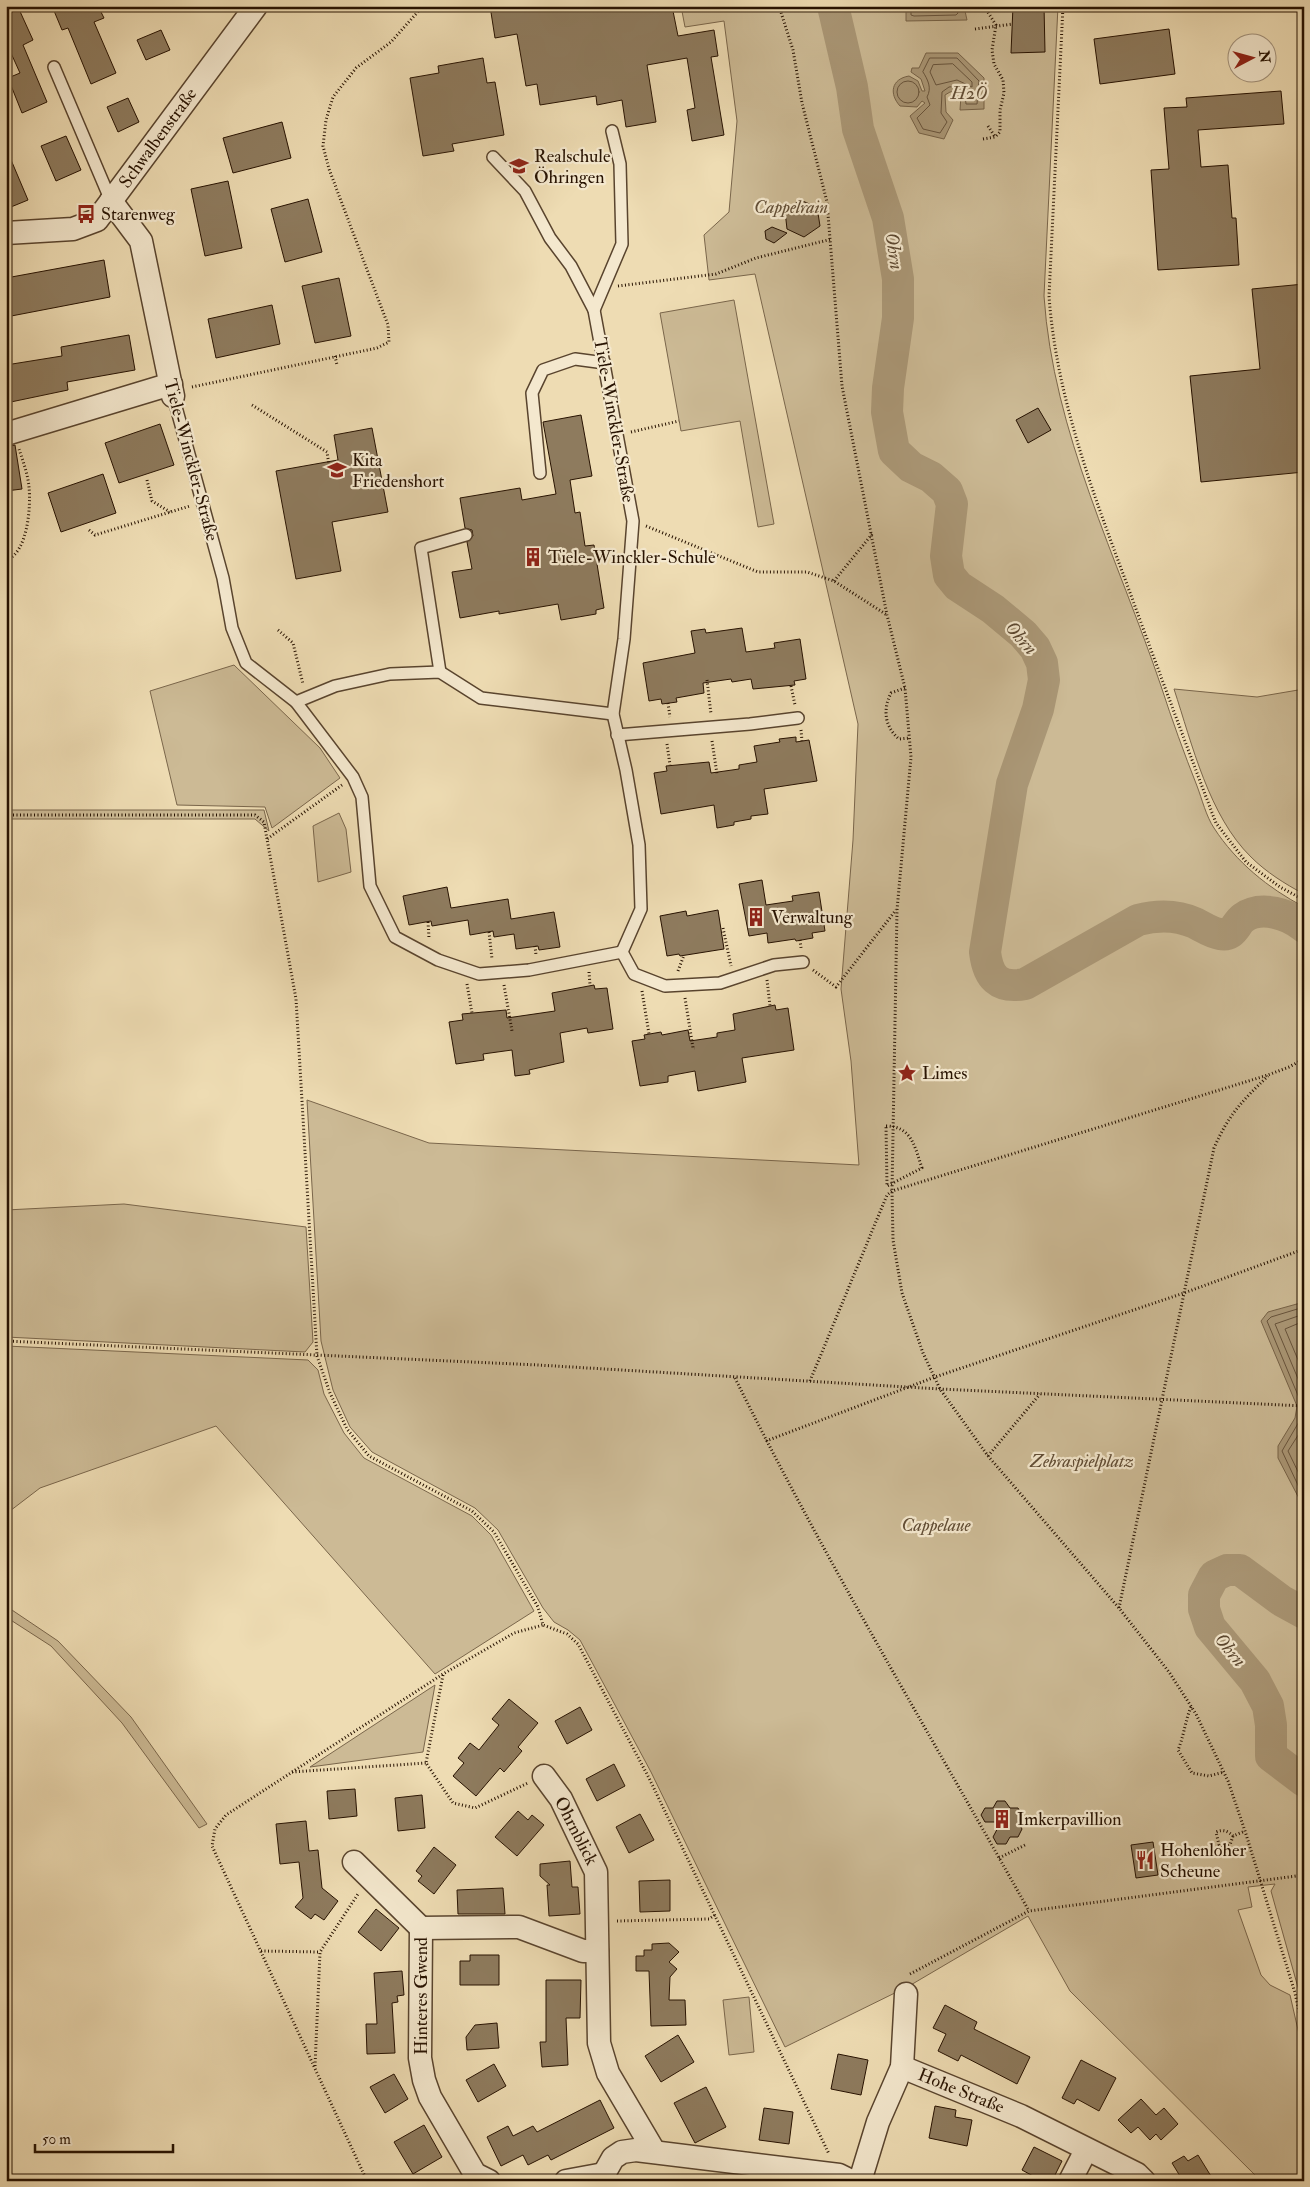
<svg xmlns="http://www.w3.org/2000/svg" width="1310" height="2187" viewBox="0 0 1310 2187" font-family="'IM FELL Double Pica',serif">
<style>
.green{fill:#ccba95;stroke:#7a664b}
.water{fill:#aa9776;stroke:#766247}
.lines{fill:none;stroke-linecap:round;stroke-linejoin:round}
.shore{stroke:#68543c;stroke-width:1}
.river{stroke:#aa9776;stroke-width:32}
.building{fill:#8e7b5e;stroke:#271201}
.service-casing{stroke:#59442e;stroke-width:14}
.minor-casing{stroke:#59442e;stroke-width:25}
.path{stroke:#271201;stroke-width:3;stroke-dasharray:1 2.5;stroke-linecap:butt}
.service{stroke:#f4e8ce;stroke-width:11}
.minor{stroke:#f4e8ce;stroke-width:22}
.labels{text-anchor:middle;dominant-baseline:central;stroke-width:4.5;stroke-linejoin:round;paint-order:stroke}
.park-label{font-size:18px;font-style:italic;fill:#614d35;stroke:#f4e8ce}
.street-label{font-size:18px;fill:#271201;stroke:#f4e8ce}
.poi-label{font-size:18px;fill:#271201;stroke:#f4e8ce;text-anchor:start}
.water-label{font-size:19px;font-style:italic;fill:#5b4730;stroke:#f4e8ce}
</style>
<rect width="100%" height="100%" fill="#eedcb3"/>
<filter id="stains"><feTurbulence type="fractalNoise" baseFrequency=".004" numOctaves="4"/><feColorMatrix values="0 0 0 0 .2 0 0 0 0 .09 0 0 0 0 .02 0 0 0 .5 -.17"/></filter>
<radialGradient id="worn" r=".72"><stop offset=".6" stop-color="#630" stop-opacity="0"/><stop offset="1" stop-color="#630" stop-opacity=".3"/></radialGradient>
<g class="green">
<path d="M681,6H1058L1044,296C1053,432 1118,559 1161,686C1172,720 1184,753 1197,786C1202,799 1206,816 1214,828C1236,862 1268,888 1304,907V2009L1271,1891L1275,1884L1248,1887L1252,1907L1238,1910L1261,1975L1270,1985L1290,1995L1304,2056V2181H1261L1070,1991L1028,1916L909,1986L785,2047L651,1772L580,1640L568,1630L554,1622L543,1608L498,1530L475,1508L372,1452L350,1427L333,1390L321,1341L307,1100L429,1143L859,1165L851,1061L841,989L853,840L858,724L755,274L709,280L704,235L729,212L737,121L724,21L685,27Z"/>
<path d="M734,300L774,524L758,527L740,421L681,431L660,313Z"/>
<path d="M234,665L320,748L340,778L272,828L265,807L177,805L150,691Z"/>
<path d="M1174,689L1257,697L1304,689V894C1285,884 1266,872 1251,857C1209,816 1192,744 1174,689Z"/>
<path d="M6,810H264L269,831L255,819H6Z"/>
<path d="M339,813L346,829L351,872L318,882L313,826Z"/>
<path d="M124,1204L306,1227L313,1342L305,1352L6,1337V1210Z"/>
<path d="M6,1346L308,1360L318,1370L324,1394L344,1433L364,1458L472,1516L491,1535L534,1611L435,1674L216,1426L40,1488L6,1514Z"/>
<path d="M6,1606L58,1641L131,1717L207,1824L199,1828L122,1723L51,1646L6,1617Z"/>
<path d="M435,1685L423,1752L310,1767Z"/>
<path d="M749,1997L754,2052L729,2055L723,2000Z"/>
</g>
<g class="water">
<path d="M906,6H961L965,11L967,20L906,21Z"/>
<path d="M926,53H958L984,78V109L960,110L961,95L957,91L950,92L945,95L946,112L953,120L944,139L919,133L910,116L925,103L922,101L917,107L900,106C889,94 891,79 909,76L918,81L922,91H925L921,79L911,72L912,68H919Z"/>
<path d="M1304,1302V1508L1278,1458V1446L1295,1418L1297,1406L1261,1321L1268,1312Z"/>
</g>
<g class="lines">
<g class="shore">
<path d="M911,6V15L914,16L956,15L958,13L956,6"/>
<path d="M930,58H957L979,81L977,104H966L965,93L958,86L949,87L942,92L941,113L947,122L940,133L923,129L917,118L930,105L927,97C932,88 928,80 923,72Z"/>
<path d="M953,64L972,82V87L957,80L936,85L930,72L933,65Z"/>
<circle cx="908" cy="92" r="11"/>
<path d="M1304,1307L1271,1317L1267,1321L1302,1405L1300,1420L1282,1451L1304,1498"/>
<path d="M1304,1314L1275,1324L1304,1393"/>
<path d="M1304,1321L1285,1329L1304,1374"/>
<path d="M1304,1426L1288,1451L1304,1484"/>
</g>
<g class="river">
<path d="M833,6L852,87L858,129L888,218L898,279V318L888,388L887,412L894,451L911,467L931,477L947,491L952,504L946,556L949,575L958,586L993,609L1023,634L1035,648L1042,663L1044,680L1038,709L1012,784L985,952C988,977 998,989 1025,984L1138,920C1157,915 1177,915 1195,923C1203,927 1212,933 1220,934C1234,937 1235,924 1243,918C1261,905 1289,914 1304,927"/>
<path d="M1304,1613L1282,1601L1240,1570H1227L1214,1576L1204,1595V1609L1210,1627L1255,1681L1268,1706L1271,1725V1756L1304,1781"/>
</g>
</g>
<g class="building">
<path d="M52,6H98L104,18L94,22L116,73L91,84L68,28L62,30Z"/>
<path d="M490,6H672L678,36L714,30L718,56L711,57L724,135L692,141L687,110L695,108L687,58L647,65L656,122L626,127L622,100L597,105L596,96L540,105L537,84L526,86L517,34L495,38Z"/>
<path d="M1013,6H1044L1045,52L1011,53Z"/>
<path d="M18,7L33,40L23,45L47,102L22,113L8,78L20,73L6,42V13Z"/>
<path d="M1169,29L1175,74L1100,84L1094,39Z"/>
<path d="M161,30L170,50L146,60L137,40Z"/>
<path d="M483,58L487,83L495,82L504,135L452,144L454,151L423,156L410,78L439,73L438,66Z"/>
<path d="M1281,91L1284,124L1198,130L1201,167L1228,165L1232,218H1236L1239,265L1158,270L1151,170L1169,169L1164,108L1187,107L1186,98Z"/>
<path d="M128,98L139,122L118,132L107,107Z"/>
<path d="M282,122L291,158L233,173L223,138Z"/>
<path d="M66,136L81,170L56,181L41,146Z"/>
<path d="M6,148L28,200L6,209Z"/>
<path d="M228,181L242,248L205,256L191,189Z"/>
<path d="M308,199L322,252L285,262L271,209Z"/>
<path d="M800,200L817,207L820,226L804,237L787,229L785,211Z"/>
<path d="M772,227L787,233L774,243L766,239L765,231Z"/>
<path d="M104,260L110,297L6,317V278Z"/>
<path d="M339,278L351,336L315,343L302,286Z"/>
<path d="M1304,284V472L1201,482L1190,376L1260,369L1252,289Z"/>
<path d="M272,305L280,344L216,358L208,319Z"/>
<path d="M129,335L135,370L67,382L68,390L6,403V365L62,356L61,347Z"/>
<path d="M1038,408L1051,430L1028,443L1016,420Z"/>
<path d="M581,415L592,476L570,480L575,513L580,512L585,546L594,545L604,608L596,610V614L561,620L558,604L499,614V611L460,618L452,572L472,569L467,542L473,536L472,530L465,528L460,498L520,488L522,500L556,494L543,422Z"/>
<path d="M160,424L174,465L119,483L105,443Z"/>
<path d="M372,428L388,512L332,522L341,571L296,579L276,471L338,460L334,435Z"/>
<path d="M15,445L22,489L6,491V447Z"/>
<path d="M103,474L116,513L61,532L48,493Z"/>
<path d="M742,628L746,652L775,648L774,643L800,639L806,679L794,681L795,685L753,689L751,679L732,682L731,679L703,683L704,693L676,698L677,702L662,704L661,699L649,701L643,663L695,653L691,631L705,629L706,633Z"/>
<path d="M796,737V742L809,740L817,781L764,789L768,814L751,816V819L734,822V825L717,828L714,805L661,814L654,773L667,771L666,766L709,762L711,773L739,769V765L757,762L754,746L780,742L779,739Z"/>
<path d="M762,880L766,905L793,901L792,896L819,892L825,931L812,933L813,938L796,941L795,939L768,943L767,933L749,936L739,884Z"/>
<path d="M447,887L451,908L508,899L511,919L554,912L560,947L539,950L538,946L516,949L514,934L494,937L493,931L470,935L468,920L432,926L431,921L409,925L403,896Z"/>
<path d="M718,910L724,949L680,956L679,954L667,956L660,916L686,911L687,916Z"/>
<path d="M594,985L595,989L607,988L613,1029L588,1033L587,1028L560,1033L564,1062L529,1070L530,1074L515,1076L512,1050L483,1054L484,1060L456,1064L449,1022L463,1020L462,1014L506,1010L507,1018L555,1011L552,993Z"/>
<path d="M775,1005L776,1010L788,1008L794,1050L742,1058L746,1082L698,1091L695,1071L668,1076V1082L640,1086L632,1041L645,1039L644,1035L661,1032L662,1035L688,1030L690,1041L717,1037V1033L735,1030L733,1014Z"/>
<path d="M509,1699L538,1723L518,1747L522,1751L504,1772L500,1768L476,1796L453,1776L464,1763L458,1758L470,1743L479,1750L499,1725L492,1719Z"/>
<path d="M580,1707L592,1730L567,1744L555,1721Z"/>
<path d="M614,1764L625,1786L597,1801L586,1779Z"/>
<path d="M355,1789L357,1816L329,1819L327,1791Z"/>
<path d="M422,1795L425,1828L398,1831L395,1798Z"/>
<path d="M997,1801H1005L1010,1808H1018L1022,1815L1018,1822L1022,1829L1018,1837H1010L1006,1844H997L993,1837L1001,1822H985L981,1815L985,1808H993Z"/>
<path d="M518,1811L528,1820L532,1815L544,1825L517,1856L495,1837Z"/>
<path d="M640,1814L654,1840L629,1853L616,1827Z"/>
<path d="M306,1821L309,1851L318,1850L322,1888L338,1901L324,1920L315,1914L311,1919L295,1907L303,1898L299,1862L280,1864L276,1824Z"/>
<path d="M1153,1842L1158,1875L1136,1878L1131,1845Z"/>
<path d="M434,1847L456,1865L434,1894L418,1881L422,1876L416,1871Z"/>
<path d="M570,1861L572,1887H578L580,1914L549,1916L547,1885H550L540,1876V1864Z"/>
<path d="M670,1880V1911L640,1912L639,1881Z"/>
<path d="M503,1888L505,1914H458L457,1890Z"/>
<path d="M376,1909L399,1928L381,1951L358,1932Z"/>
<path d="M669,1943L679,1952L669,1962L677,1969L670,1977L669,2000H685L686,2025L651,2026L649,1971H636V1956H644V1950H652V1944Z"/>
<path d="M470,1955H499V1985H460V1961H470Z"/>
<path d="M402,1971L404,1995L397,1996L398,2002L392,2003L395,2053L367,2054L366,2024H377L374,1973Z"/>
<path d="M546,1980H581L580,2018H566L568,2065L542,2067L540,2042H546Z"/>
<path d="M945,2005L977,2022L974,2029L1030,2057L1017,2084L961,2055L958,2061L938,2051L946,2034L933,2028Z"/>
<path d="M497,2023L499,2048L467,2050L466,2037L475,2025Z"/>
<path d="M678,2035L694,2062L661,2082L645,2056Z"/>
<path d="M838,2054L868,2060L861,2095L831,2089Z"/>
<path d="M1081,2060L1116,2078L1099,2111L1077,2099L1074,2104L1062,2098Z"/>
<path d="M494,2064L506,2086L478,2102L466,2080Z"/>
<path d="M394,2074L408,2099L385,2113L370,2087Z"/>
<path d="M706,2087L726,2127L695,2143L674,2103Z"/>
<path d="M1141,2099L1156,2115L1164,2108L1178,2124L1161,2140L1156,2134L1150,2140L1138,2127L1131,2133L1118,2120Z"/>
<path d="M600,2100L614,2128L551,2160L548,2155L528,2165L523,2155L501,2166L487,2137L508,2126L513,2136L533,2126L537,2132Z"/>
<path d="M935,2106L956,2110L955,2117L972,2120L967,2146L929,2138Z"/>
<path d="M764,2108L793,2112L789,2144L759,2140Z"/>
<path d="M424,2125L442,2157L413,2174L394,2142Z"/>
<path d="M1034,2147L1062,2161L1052,2181H1042L1022,2170Z"/>
<path d="M1198,2155L1214,2181H1183L1172,2163L1184,2156L1188,2161Z"/>
</g>
<g class="lines">
<g class="service-casing">
<g id="service">
<path d="M54,67L111,201"/>
<path d="M493,157L525,191L550,238L571,266L594,310L633,521L624,639L613,714L626,770L639,845L641,909L622,952"/>
<path d="M594,310L622,244L620,164L612,131"/>
<path d="M173,396L223,578L232,628L246,663L296,702L353,777L362,797L370,886L395,937L438,960L479,974L529,970L622,952"/>
<path d="M540,473L532,393L543,370L575,359L605,363"/>
<path d="M440,672L421,548L466,535"/>
<path d="M296,702L335,686L390,674L440,672L481,698L613,714"/>
<path d="M617,735L750,724L798,718"/>
<path d="M622,952L634,974L665,986L720,983L774,965L803,962"/>
</g>
</g>
<g class="minor-casing">
<g id="minor">
<path d="M111,201L141,241L173,396"/>
<path d="M6,233L73,229L97,220L256,6"/>
<path d="M6,434L171,384"/>
<path d="M544,1776L561,1799L596,1872L599,2043L608,2073L654,2151"/>
<path d="M354,1862L421,1928"/>
<path d="M421,1928L420,2058L424,2080L430,2097L475,2174L489,2181"/>
<path d="M421,1928L519,1927L583,1951H597"/>
<path d="M902,2067L1021,2116L1137,2174L1144,2181"/>
<path d="M604,2174L613,2158L622,2152L636,2150L839,2175L851,2181"/>
<path d="M566,2181L604,2174V2181"/>
<path d="M860,2181L878,2122L902,2067L906,1994"/>
<path d="M1070,2181L1086,2150"/>
</g>
</g>
<g class="path">
<path d="M779,6L793,50L802,103L827,202L842,386L887,615L905,688L911,757L897,910L892,1191L893,1240L902,1293L923,1353L940,1389L988,1456L1119,1608L1169,1672L1196,1714L1228,1781L1245,1831L1295,1993L1304,2034"/>
<path d="M1063,6L1049,296C1056,394 1091,488 1125,579C1155,661 1185,742 1216,823L1246,862L1280,887L1304,900"/>
<path d="M975,29L1013,24"/>
<path d="M988,126L995,137"/>
<path d="M983,139L995,137L1000,132V110L1004,93L1003,80L994,64L992,50L996,25L984,6"/>
<path d="M618,286L716,274L756,258L832,239"/>
<path d="M335,356L337,365"/>
<path d="M192,387L377,348L389,342L388,325L329,169L323,146L326,120L333,97L356,68L391,42L423,6"/>
<path d="M252,405L327,452L329,465"/>
<path d="M631,432L679,421"/>
<path d="M147,480L152,501L170,512"/>
<path d="M646,526L758,572H807L834,581L887,615"/>
<path d="M89,530L95,535L190,506"/>
<path d="M6,560C28,553 31,506 29,487C28,475 23,461 19,449"/>
<path d="M834,581L873,533"/>
<path d="M278,630L293,643L303,684"/>
<path d="M707,680L711,714"/>
<path d="M791,686L795,705"/>
<path d="M905,688L891,693C883,709 884,726 899,739L910,738"/>
<path d="M668,703L670,717"/>
<path d="M801,730L802,741"/>
<path d="M712,741L717,774"/>
<path d="M667,744L670,765"/>
<path d="M342,785L267,839L296,999L317,1356L330,1393L347,1429L369,1456L472,1511L494,1532L538,1607L543,1625L567,1634L578,1644L649,1778L829,2154"/>
<path d="M6,815H255L264,822L267,839"/>
<path d="M428,922L429,938"/>
<path d="M723,928L731,966"/>
<path d="M489,932L492,959"/>
<path d="M800,940L801,948"/>
<path d="M535,946L536,955"/>
<path d="M813,970L836,987L896,910"/>
<path d="M678,971L684,955"/>
<path d="M589,972L590,985"/>
<path d="M767,980L770,1006"/>
<path d="M467,984L472,1013"/>
<path d="M504,985L512,1031"/>
<path d="M642,991L649,1034"/>
<path d="M685,998L693,1048H695"/>
<path d="M886,1126C912,1126 915,1148 922,1168L887,1186Z"/>
<path d="M6,1341L538,1365L940,1389L1304,1406"/>
<path d="M735,1378C825,1560 930,1734 1029,1911"/>
<path d="M810,1381L887,1195L892,1191L1268,1075L1289,1067L1304,1059"/>
<path d="M766,1441L935,1377L1184,1293L1304,1249"/>
<path d="M988,1456L1040,1394"/>
<path d="M1119,1608L1214,1148C1229,1114 1242,1101 1268,1076"/>
<path d="M443,1675L426,1763L453,1803L475,1808L528,1783"/>
<path d="M1191,1707C1185,1721 1184,1736 1178,1750L1192,1773L1209,1776L1224,1772"/>
<path d="M292,1772L426,1763"/>
<path d="M1233,1836L1230,1845L1225,1847L1219,1845L1216,1832C1223,1829 1228,1831 1233,1836L1245,1831"/>
<path d="M999,1858L1027,1844"/>
<path d="M617,1921L709,1919L715,1915"/>
<path d="M261,1951L320,1952"/>
<path d="M910,1974L1029,1911L1304,1875"/>
<path d="M315,2066L320,1952L358,1894"/>
<path d="M367,2181L212,1846L215,1829L226,1815L443,1674L514,1633L543,1625"/>
</g>
<use href="#service" class="service"/>
<use href="#minor" class="minor"/>
</g>
<defs>
<g id="school-bare" transform="scale(1.5)"><path d="M0-5L7-2L0 1L-7-2ZM-4 1L0 2.5L4 1V4Q0 6-4 4Z" fill="#8f2418" stroke="#f4e8ce" stroke-width="2.5" paint-order="stroke"/></g>
<g id="bus-bare" transform="scale(1.5)"><path d="M-5-6H5V4H4V6H2V4H-2V6H-4V4H-5ZM-3.5-4V0h7V-4ZM-3.5 1.2v1.5H-2V1.2ZM2 1.2v1.5H3.5V1.2Z" fill="#8f2418" stroke="#f4e8ce" stroke-width="2.5" paint-order="stroke"/></g>
<g id="building-bare" transform="scale(1.5)"><path d="M-4-6H4V6H1V3H-1V6H-4ZM-2.5-4.3h1.7v1.8h-1.7ZM.8-4.3h1.7v1.8H.8ZM-2.5-1h1.7V.8h-1.7ZM.8-1h1.7V.8H.8Z" fill="#8f2418" stroke="#f4e8ce" stroke-width="2.5" paint-order="stroke"/></g>
<g id="sight-bare" transform="scale(1.5)"><path d="M0-6L1.8-2.2L6-1.7L2.9 1.2L3.7 5.4L0 3.3L-3.7 5.4L-2.9 1.2L-6-1.7L-1.8-2.2Z" fill="#8f2418" stroke="#f4e8ce" stroke-width="2.5" paint-order="stroke"/></g>
<g id="restaurant-bare" transform="scale(1.5)"><path d="M-5-6h1v4h1v-4h1v4h1v-4h1v5L-1.5 .5V6h-2V.5L-5-1ZM5-6V6H3V1.5H1.5Q1.5-4 5-6Z" fill="#8f2418" stroke="#f4e8ce" stroke-width="2.5" paint-order="stroke"/></g>
</defs>
<g fill-rule="evenodd">
<use href="#school-bare" x="519" y="166"/>
<use href="#bus-bare" x="86" y="214"/>
<use href="#school-bare" x="337" y="470"/>
<use href="#building-bare" x="533" y="557"/>
<use href="#building-bare" x="756" y="917"/>
<use href="#sight-bare" x="907" y="1073"/>
<use href="#building-bare" x="1002" y="1819"/>
<use href="#restaurant-bare" x="1145" y="1860"/>
</g>
<g class="labels">
<g class="park-label">
<text x="969" y="93">H2Ö</text>
<text x="791" y="207">Cappelrain</text>
<text x="1082" y="1461">Zebraspielplatz</text>
<text x="936" y="1525">Cappelaue</text>
</g>
<g class="street-label">
<text transform="translate(158 138) rotate(-54)">Schwalbenstraße</text>
<text transform="translate(614 420) rotate(80)">Tiele-Winckler-Straße</text>
<text transform="translate(191 460) rotate(75)">Tiele-Winckler-Straße</text>
<text transform="translate(576 1831) rotate(63)">Ohrnblick</text>
<text transform="translate(421 1996) rotate(-90)">Hinteres Gwend</text>
<text transform="translate(961 2091) rotate(22)">Hohe Straße</text>
</g>
<g class="poi-label">
<text x="534" y="156">Realschule<tspan x="534" dy="21">Öhringen</tspan></text>
<text x="101" y="214">Starenweg</text>
<text x="352" y="460">Kita<tspan x="352" dy="21">Friedenshort</tspan></text>
<text x="548" y="557">Tiele-Winckler-Schule</text>
<text x="771" y="917">Verwaltung</text>
<text x="922" y="1073">Limes</text>
<text x="1017" y="1819">Imkerpavillion</text>
<text x="1160" y="1850">Hohenloher<tspan x="1160" dy="21">Scheune</tspan></text>
</g>
<g class="water-label">
<text transform="translate(894 251) rotate(81)">Ohrn</text>
<text transform="translate(1021 638) rotate(48)">Ohrn</text>
<text transform="translate(1230 1650) rotate(50)">Ohrn</text>
</g>
</g>
<rect width="1310" height="2187" fill="none" stroke="#eedcb3" stroke-width="25"/>
<rect x="8" y="8" width="1295" height="2172" fill="none" stroke="#271201" stroke-width="2.5"/>
<rect x="12" y="12" width="1285" height="2162" fill="none" stroke="#271201"/>
<g transform="translate(1252 58) rotate(84)"><circle r="24" fill="#f4e8ce" stroke="#a2927c"/>
<path d="M0-4L9 19L0 12L-9 19Z" fill="#8f2418"/>
<text y="-8" font-size="14" font-weight="bold" text-anchor="middle" fill="#271201">N</text>
</g>
<path d="M35 2144v8h138v-8" fill="none" stroke="#271201" stroke-width="2.5"/>
<text x="42" y="2144" font-size="15" fill="#271201" stroke="#f4e8ce" stroke-width="4" paint-order="stroke">50 m</text>
<rect width="100%" height="100%" filter="url(#stains)"/>
<rect width="100%" height="100%" fill="url(#worn)"/>
</svg>
